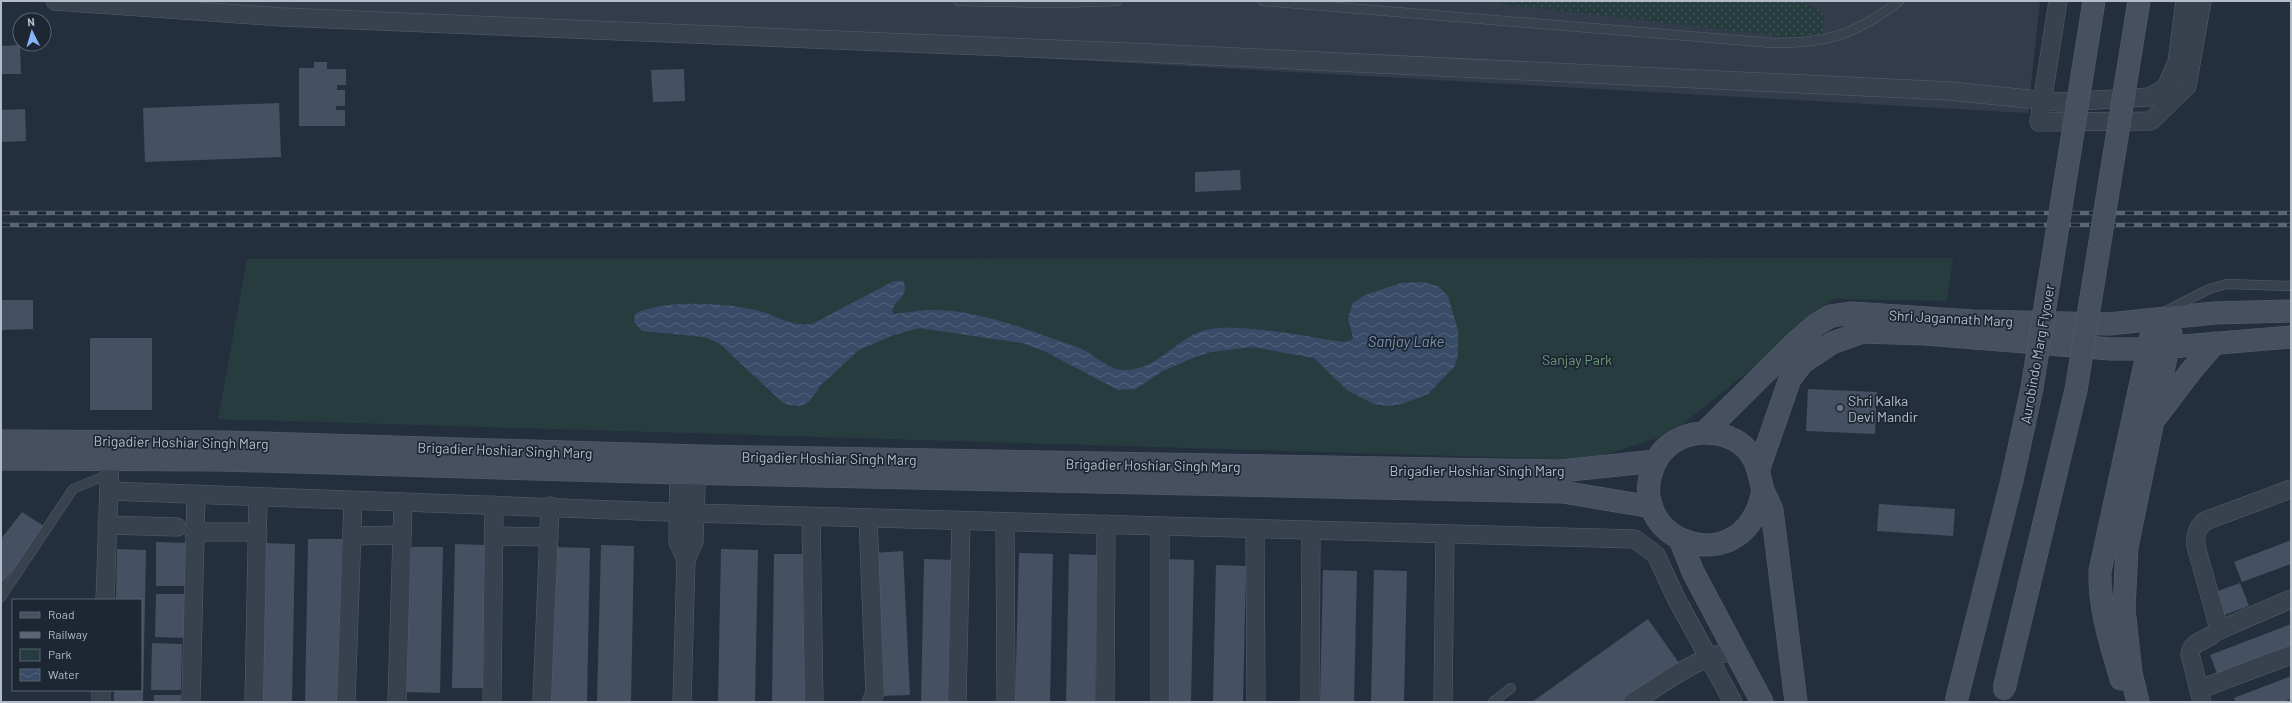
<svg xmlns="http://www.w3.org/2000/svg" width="2292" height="703" viewBox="0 0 2292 703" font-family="Barlow,sans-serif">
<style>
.airport{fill:#323c4b}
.grass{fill:url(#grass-dots)}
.park{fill:#263c3f}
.water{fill:url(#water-waves)}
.building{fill:#455162}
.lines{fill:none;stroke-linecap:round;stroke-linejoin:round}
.lane-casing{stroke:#565f6c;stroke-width:10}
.street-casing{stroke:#565f6c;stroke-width:19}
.secondary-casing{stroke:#565f6c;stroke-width:23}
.lane{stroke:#38414e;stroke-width:9}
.street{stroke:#38414e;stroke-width:18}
.secondary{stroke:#465061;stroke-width:22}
.rail-casing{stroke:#5a6575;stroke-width:4.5}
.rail{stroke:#1d2633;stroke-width:3;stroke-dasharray:9;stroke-linecap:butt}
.secondary-bridge-casing{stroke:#565f6c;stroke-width:23;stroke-linecap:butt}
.secondary-bridge{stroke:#465061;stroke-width:22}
.worship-dot{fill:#6b7280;stroke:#1d2633;stroke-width:1.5}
.labels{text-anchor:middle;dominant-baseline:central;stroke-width:3.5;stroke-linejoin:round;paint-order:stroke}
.street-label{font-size:14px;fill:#b4bcc9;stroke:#1d2633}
.park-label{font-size:14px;fill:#6b9a76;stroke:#1d2633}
.poi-label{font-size:14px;fill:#b4bcc9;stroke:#1d2633;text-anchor:start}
.water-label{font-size:15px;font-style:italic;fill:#7c92b1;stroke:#1d2633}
</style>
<defs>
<pattern id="grass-dots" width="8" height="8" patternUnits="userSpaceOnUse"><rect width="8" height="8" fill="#263c3f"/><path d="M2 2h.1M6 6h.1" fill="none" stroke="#435659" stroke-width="1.8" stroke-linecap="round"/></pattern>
<pattern id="water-waves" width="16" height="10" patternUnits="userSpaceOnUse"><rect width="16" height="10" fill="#394c67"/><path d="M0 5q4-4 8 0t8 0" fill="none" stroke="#53647b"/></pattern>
</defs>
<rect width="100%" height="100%" fill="#242f3e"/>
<path class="airport" d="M17,1H2040L2028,113Z"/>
<path class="grass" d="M1476,1H1802L1824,14L1822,41Z"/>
<path class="park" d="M1953,258L1947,301L1833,299L1787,341L1670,434L1589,460L218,419L247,259Z"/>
<path class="water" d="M894,281H903C910,297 895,299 892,311L894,314C905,313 916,311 927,310C977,308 1033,332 1079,348C1093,353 1107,369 1122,370C1157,371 1173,341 1202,331C1232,321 1309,337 1343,342L1350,341L1353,338L1348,318L1353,303L1365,295L1401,283L1424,282L1439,287L1448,296L1458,330V356L1454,367L1428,394L1402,404L1388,406L1374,404L1348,391L1314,358L1252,347L1211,352L1195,357L1163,371L1136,389L1118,390L1046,352L1022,343L919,328L894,335L859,350L821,385L809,402L800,406L789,405L782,402L720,344L705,337L642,331L634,322L635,314C662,299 729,303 759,311C778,316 794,329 814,323Z"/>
<g class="building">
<path d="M20,45L21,74H1V46Z"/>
<path d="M314,62H327V69H346V85H337V90H345V106H336V110H345V126H299V68H314Z"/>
<path d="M684,69L685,101L653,102L651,70Z"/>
<path d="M279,103L281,157L145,162L143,108Z"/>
<path d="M25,109L26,141L1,142V110Z"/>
<path d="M1240,170L1241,190L1195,192V172Z"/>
<path d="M1,300H33V329L1,330Z"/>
<rect x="90" y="338" width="62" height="72"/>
<path d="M1808,389L1877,392L1875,434L1806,431Z"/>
<path d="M1879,504L1955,509L1953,536L1877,531Z"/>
<path d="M22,512L47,528L1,585V539Z"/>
<path d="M308,539H342L339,702H305Z"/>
<path d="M2291,540V564L2242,582L2234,562Z"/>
<path d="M156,542L187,543L186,586H156Z"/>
<path d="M263,543L295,544L292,702H260Z"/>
<path d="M455,544L486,545L483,688H452Z"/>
<path d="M601,545L634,546L631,702H597Z"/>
<path d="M408,547H443L440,693L404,692Z"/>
<path d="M553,547L590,548L587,702H550Z"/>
<path d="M117,549L146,550L143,702H114V690H141V600H116Z"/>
<path d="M721,549L758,550L755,702H718Z"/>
<path d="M903,551L910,695L880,696L874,553Z"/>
<path d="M1019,553L1053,554L1050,702H1015Z"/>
<path d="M774,554H805V702H772Z"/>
<path d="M1069,554L1098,555L1095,702H1066Z"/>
<path d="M924,559L954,560L951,702H921Z"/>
<path d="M1164,559L1194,560L1191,702H1161Z"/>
<path d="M1216,565L1246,566L1243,702H1213Z"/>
<path d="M1323,570L1357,571L1354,702H1320Z"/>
<path d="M1374,570L1407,571L1404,702H1371Z"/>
<path d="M2240,583L2249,606L2222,616L2212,593Z"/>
<path d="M156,594H186V638L155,637Z"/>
<path d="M1648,619L1679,663L1624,702H1532Z"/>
<path d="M2291,624V647L2218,676L2210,655Z"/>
<path d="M152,643L182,644L181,690H151Z"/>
<path d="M2291,676V699L2282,702H2236L2234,698Z"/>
<rect x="154" y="695" width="27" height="7"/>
</g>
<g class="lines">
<g class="lane-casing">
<g id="lane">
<path d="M958,1L1058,3L1117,1"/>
<path d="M1263,1L1773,43C1828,43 1855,35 1899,1"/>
<path d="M2166,311L2209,289L2227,284L2291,286"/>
<path d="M1,597L73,489L109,474"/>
<path d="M1493,702L1511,688"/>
</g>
</g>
<g class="street-casing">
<g id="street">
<path d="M55,1L282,17L1149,53L1950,91L2059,102L2150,97L2166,87L2177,62L2185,1"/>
<path d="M2058,1L2039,122L2151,121L2187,86L2202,1"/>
<path d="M679,460L678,542L686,560"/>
<path d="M109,491L694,513L1635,539L1656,555L1677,600L1733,702"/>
<path d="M811,516L814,702"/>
<path d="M868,518L875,693L871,702"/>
<path d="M1005,522L1006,702"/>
<path d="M107,525L177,527"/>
<path d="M1255,528L1256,702"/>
<path d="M194,532H258"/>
<path d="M353,536L402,535"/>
<path d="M493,536L549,537"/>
<path d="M105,600L110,458"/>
<path d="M2217,631L2291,599"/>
<path d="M2200,689L2291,655"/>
<path d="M101,702V690"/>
<path d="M191,702L196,495"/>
<path d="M254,702L258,497"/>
<path d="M346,702L353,501"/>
<path d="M397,702L403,502"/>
<path d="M492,702L494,505"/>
<path d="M542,702L550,506"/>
<path d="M682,702L686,560L694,542L697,461"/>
<path d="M957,702L961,521"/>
<path d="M1105,702L1106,524"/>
<path d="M1160,702V526"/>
<path d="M1310,702L1311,530"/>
<path d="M1443,702L1445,534"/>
<path d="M1633,702C1657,688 1709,647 1737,653"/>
<path d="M2202,702L2190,654C2192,637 2216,642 2218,625L2196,546C2195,535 2197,528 2205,521L2291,489"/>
</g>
</g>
<g class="secondary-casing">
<g id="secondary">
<path d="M2156,417L2191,371L2215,343"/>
<path d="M1705,432L1796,342L1817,324L1831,316L1852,313L1972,321L2109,324L2214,313L2291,311"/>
<path d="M1,441L225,442L698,456L1561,471L1656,461"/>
<path d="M1,459L224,460L678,473L1563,492L1652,507"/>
<path d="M1759,468L1790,379L1802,363L1832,343L1863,332L1925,334L2111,349H2148L2291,337"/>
<path d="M1763,489C1747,587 1619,542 1655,463C1672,427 1726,423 1750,453C1759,465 1759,477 1763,490C1766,497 1769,503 1772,510L1796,702"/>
<path d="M1680,539L1693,572L1762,702"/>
<path d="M2121,679C2111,644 2099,609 2100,571L2151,336"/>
<path d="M2138,702L2131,673L2124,609L2127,547L2171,333"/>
</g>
</g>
<use href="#lane" class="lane"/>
<use href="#street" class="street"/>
<use href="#secondary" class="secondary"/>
<g class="rail-casing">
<g id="rail">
<path d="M1,213H2291"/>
<path d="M1,225H2291"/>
</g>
</g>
<use href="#rail" class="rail"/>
<g class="secondary-bridge-casing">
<g id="secondary-bridge">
<path d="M2004,689L2076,390L2139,1"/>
<path d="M1956,702L2012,480L2032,388L2094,1"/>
</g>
</g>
<use href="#secondary-bridge" class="secondary-bridge"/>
</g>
<circle class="worship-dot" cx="1840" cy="408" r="4"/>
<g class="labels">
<g class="street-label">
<text transform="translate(1951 318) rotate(3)">Shri Jagannath Marg</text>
<text transform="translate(2037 354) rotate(-80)">Aurobindo Marg Flyover</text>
<text transform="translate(181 442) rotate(1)">Brigadier Hoshiar Singh Marg</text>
<text transform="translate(505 450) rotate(2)">Brigadier Hoshiar Singh Marg</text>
<text transform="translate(829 458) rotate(1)">Brigadier Hoshiar Singh Marg</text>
<text transform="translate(1153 465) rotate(1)">Brigadier Hoshiar Singh Marg</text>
<text x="1477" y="470">Brigadier Hoshiar Singh Marg</text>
</g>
<g class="park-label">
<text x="1577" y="359">Sanjay Park</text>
</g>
<g class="poi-label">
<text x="1848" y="400">Shri Kalka<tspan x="1848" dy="16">Devi Mandir</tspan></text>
</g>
<g class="water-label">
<text x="1406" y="341">Sanjay Lake</text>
</g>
</g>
<rect width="2292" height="703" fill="none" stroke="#b4bcc9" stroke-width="4"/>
<rect x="12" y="599" width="130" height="92" fill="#1d2633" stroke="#59626f"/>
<rect x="20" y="612" width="20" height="6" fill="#465061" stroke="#59626f"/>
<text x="48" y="619" font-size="12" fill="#b4bcc9">Road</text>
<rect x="20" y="632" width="20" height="6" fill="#5a6575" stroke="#59626f"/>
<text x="48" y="639" font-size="12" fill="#b4bcc9">Railway</text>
<rect x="20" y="649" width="20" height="12" fill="#263c3f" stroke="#59626f"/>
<text x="48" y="659" font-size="12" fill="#b4bcc9">Park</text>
<rect x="20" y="669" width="20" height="12" fill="url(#water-waves)" stroke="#59626f"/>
<text x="48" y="679" font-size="12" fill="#b4bcc9">Water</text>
<g transform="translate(32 32) rotate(355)"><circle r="19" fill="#1d2633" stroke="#59626f"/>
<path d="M0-3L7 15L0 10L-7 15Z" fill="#8ab4f8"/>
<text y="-6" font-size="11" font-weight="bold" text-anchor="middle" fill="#b4bcc9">N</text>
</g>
</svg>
